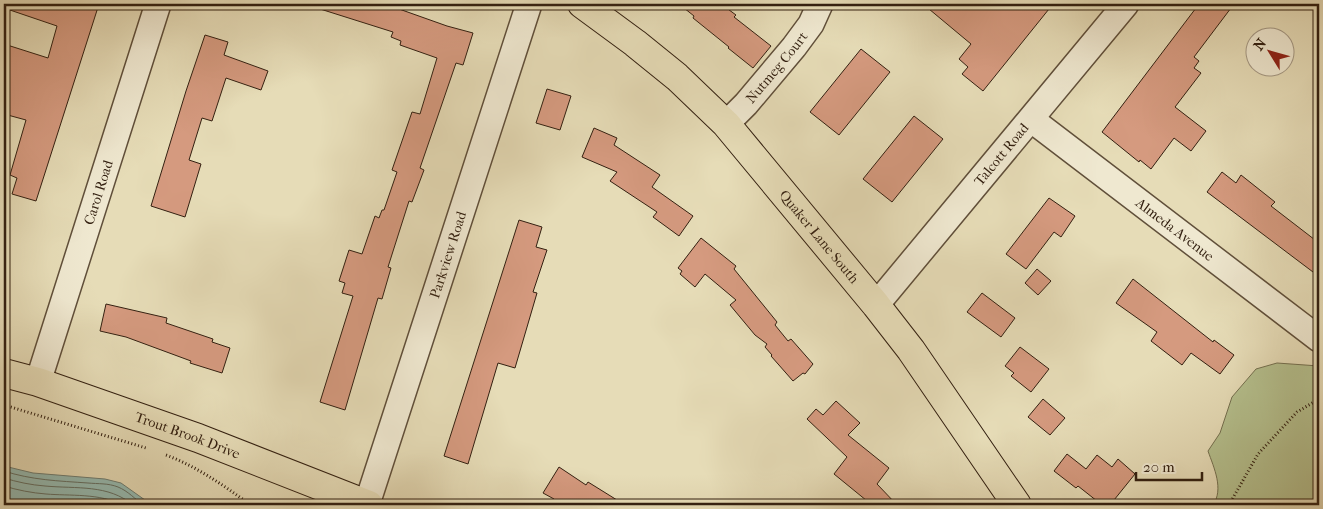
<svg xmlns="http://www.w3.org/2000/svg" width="1323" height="509" viewBox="0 0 1323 509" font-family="'IM FELL French Canon',serif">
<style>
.green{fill:#b5c08e;stroke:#747050}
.water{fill:#96bbb2;stroke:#6e7d72}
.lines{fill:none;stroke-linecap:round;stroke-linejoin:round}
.shore{stroke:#646e62;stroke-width:1}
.building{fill:#d59a7f;stroke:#332011}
.minor-casing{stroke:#604f3a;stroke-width:28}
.major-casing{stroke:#332011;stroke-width:30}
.path{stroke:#332011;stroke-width:3;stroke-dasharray:1 2.5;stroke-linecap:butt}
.minor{stroke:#efe8d0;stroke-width:25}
.major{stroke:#e6dcb7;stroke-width:28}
.labels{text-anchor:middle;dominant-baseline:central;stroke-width:4.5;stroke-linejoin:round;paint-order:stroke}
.street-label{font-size:14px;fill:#332011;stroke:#efe8d0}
</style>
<rect width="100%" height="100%" fill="#e6dcb7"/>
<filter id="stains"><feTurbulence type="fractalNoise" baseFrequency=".004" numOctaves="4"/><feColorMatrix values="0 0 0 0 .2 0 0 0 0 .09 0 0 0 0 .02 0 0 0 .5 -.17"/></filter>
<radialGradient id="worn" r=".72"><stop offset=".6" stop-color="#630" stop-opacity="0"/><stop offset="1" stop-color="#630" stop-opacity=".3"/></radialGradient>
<path class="green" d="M1277,363L1319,366V505H1213C1224,489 1214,468 1208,451L1220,433L1232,397L1256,369Z"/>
<path class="water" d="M4,466L33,473L105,479L121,483L152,505H7L4,504Z"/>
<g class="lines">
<g class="shore">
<path d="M4,471C31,480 59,481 88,483C98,484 108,483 118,487C128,491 135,499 143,505"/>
<path d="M4,478C17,482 31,485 45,486C77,489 108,484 133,505"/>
<path d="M4,486C17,490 32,493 46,494C69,496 101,493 122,505"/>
</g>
</g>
<g class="building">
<path d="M4,4H99L36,201L12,194L17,178L10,175L26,120L4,114V44L48,58L57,26L4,8Z"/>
<path d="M317,4H385L447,26L473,33L463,65L456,63L420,168L424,170L412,202L409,201L388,267L391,268L382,299L378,298L345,410L320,402L353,296L342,293L345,283L339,281L349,250L362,254L375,216L379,218L382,210H384L397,172L392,170L412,112L420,114L437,58L400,45L401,41L391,37L393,32L317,8Z"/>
<path d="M679,4H721L736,15L734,17L771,46L753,68L728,48L729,47L693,18L694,16Z"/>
<path d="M923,4H1053L983,91L962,74L968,67L959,59L971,44Z"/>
<path d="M1199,4H1234L1194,57L1199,61L1194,68L1201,73L1175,107L1206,131L1191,151L1174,138L1151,169L1140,160L1139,162L1102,132Z"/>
<path d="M205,35L228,42L224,55L268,71L261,90L226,78L212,121L202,118L189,160L201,164L185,217L151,206L186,91Z"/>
<path d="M861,49L890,72L839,135L810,112Z"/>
<path d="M547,89L571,96L560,130L536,123Z"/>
<path d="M914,116L943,139L892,202L863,179Z"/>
<path d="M594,128L617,138L614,145L660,175L652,187L693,216L679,236L653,217L657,212L610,181L617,172L582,157Z"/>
<path d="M1222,172L1236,183L1241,175L1275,202L1271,206L1319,243V263L1313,272L1207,192Z"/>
<path d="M1049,198L1075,216L1061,237L1054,232L1026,269L1006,254Z"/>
<path d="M519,220L542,227L536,247L547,250L533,292L537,293L515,368L498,363L468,464L444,456Z"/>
<path d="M701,238L736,266L734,269L777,322L775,325L788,341L791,339L813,364L805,374L803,373L793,381L771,356L772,355L765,347L767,344L755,335L730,305L736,300L705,274L695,287L680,274L682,271L678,268Z"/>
<path d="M1037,269L1051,281L1038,295L1025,283Z"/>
<path d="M1133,279L1213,342L1214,340L1234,355L1220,374L1191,353L1182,365L1151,341L1157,332L1116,303Z"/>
<path d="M982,293L1015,318L1001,337L967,312Z"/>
<path d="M106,304L167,318L166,323L213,339L212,342L230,348L222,373L190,363L191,361L126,337L100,331Z"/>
<path d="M1020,347L1049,369L1031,392L1011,376L1014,373L1005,366Z"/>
<path d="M1043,399L1065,418L1050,435L1028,417Z"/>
<path d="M836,401L860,423L848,435L889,468L877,484L897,505H872L834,474L847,457L807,419L816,409L823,415Z"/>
<path d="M1067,454L1086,469L1097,455L1112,467L1118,459L1135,474L1110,505H1102L1078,486L1076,488L1054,471Z"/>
<path d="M559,467L586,485L588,482L625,505H550L554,499L543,493Z"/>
</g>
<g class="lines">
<g class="minor-casing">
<g id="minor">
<path id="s1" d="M1032,120L1319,339"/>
<path id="s2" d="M726,124L746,104L794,47L811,24L820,4"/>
<path id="s3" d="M876,305L1126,4"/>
<path id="s4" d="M38,382L158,4"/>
<path id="s5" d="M367,504L529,4"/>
</g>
</g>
<g class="major-casing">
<g id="major">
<path id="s6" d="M582,4L635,43L677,77L726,124L876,305L911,350L1017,505"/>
<path id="s7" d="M4,373L38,382L198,438L369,505"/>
</g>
</g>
<g class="path">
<path d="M4,405L146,448"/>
<path d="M166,455C198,467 224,486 251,505"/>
<path d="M1229,505L1258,454L1297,412L1319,399"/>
</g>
<use href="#minor" class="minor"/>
<use href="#major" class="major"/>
</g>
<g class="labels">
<g class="street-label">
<text stroke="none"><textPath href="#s2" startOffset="76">Nutmeg Court</textPath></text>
<text stroke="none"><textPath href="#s3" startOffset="196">Talcott Road</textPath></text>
<text stroke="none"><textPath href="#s4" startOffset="199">Carol Road</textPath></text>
<text stroke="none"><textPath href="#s1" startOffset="180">Almeda Avenue</textPath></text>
<text stroke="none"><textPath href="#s6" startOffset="334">Quaker Lane South</textPath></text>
<text stroke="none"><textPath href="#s5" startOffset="262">Parkview Road</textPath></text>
<text stroke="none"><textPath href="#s7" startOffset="194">Trout Brook Drive</textPath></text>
</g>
</g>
<rect width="1323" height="509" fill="none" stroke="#e6dcb7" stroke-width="20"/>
<rect x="5" y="5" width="1313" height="499" fill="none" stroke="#332011" stroke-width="2.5"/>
<rect x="10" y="10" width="1303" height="489" fill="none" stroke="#332011"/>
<g transform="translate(1270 52) rotate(307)"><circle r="24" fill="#efe8d0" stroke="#a49884"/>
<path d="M0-4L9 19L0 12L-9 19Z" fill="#8f2418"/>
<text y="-8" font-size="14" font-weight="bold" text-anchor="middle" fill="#332011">N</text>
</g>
<path d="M1136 472v8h66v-8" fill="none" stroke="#332011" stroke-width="2.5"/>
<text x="1143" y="472" font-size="15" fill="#332011" stroke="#efe8d0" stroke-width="4" paint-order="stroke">20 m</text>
<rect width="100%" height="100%" filter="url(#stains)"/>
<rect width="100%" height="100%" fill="url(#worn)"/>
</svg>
